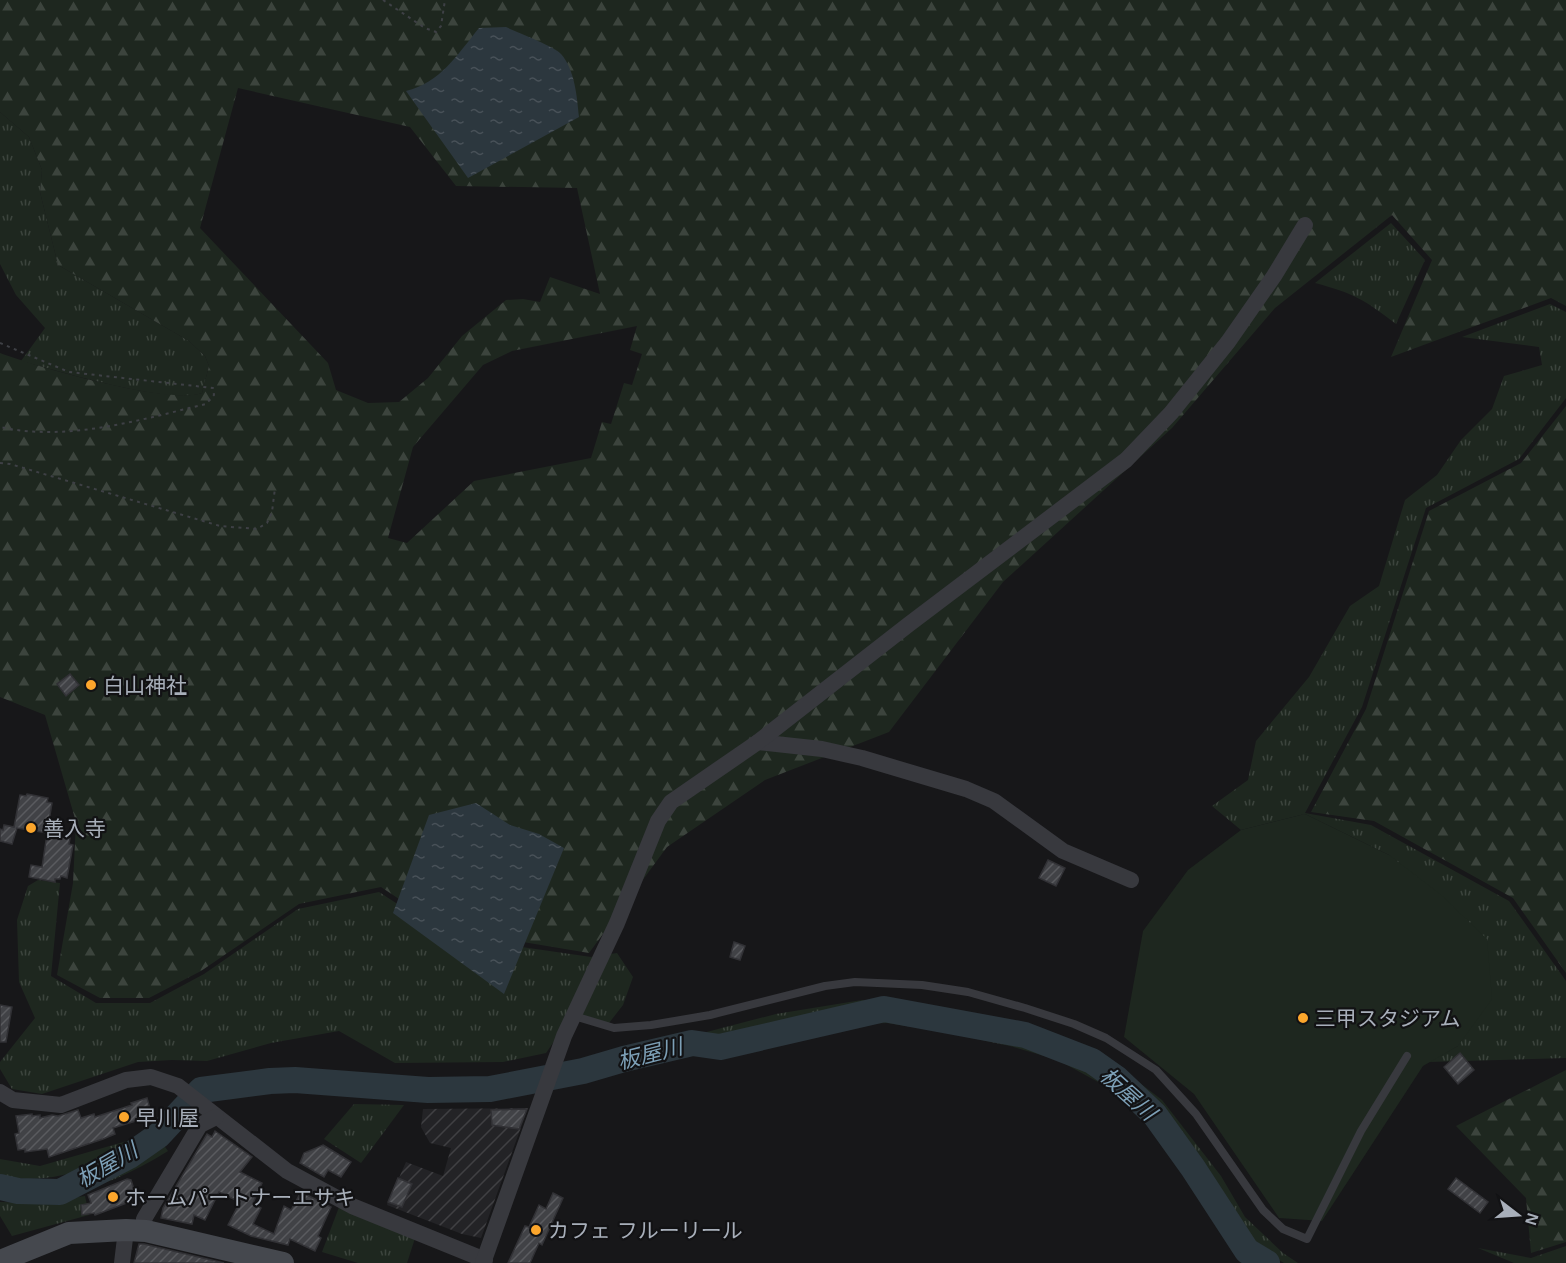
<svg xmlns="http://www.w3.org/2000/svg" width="1566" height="1263" viewBox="0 0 1566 1263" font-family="Arial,'Noto Sans JP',sans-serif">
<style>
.industrial{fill:url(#industrial-furrows)}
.grass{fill:url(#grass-tufts)}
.forest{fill:url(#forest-firs);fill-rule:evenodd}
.pitch{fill:#1e271f}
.water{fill:url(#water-ripples)}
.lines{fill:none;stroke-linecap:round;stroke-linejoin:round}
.river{stroke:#2c373e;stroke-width:26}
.building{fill:url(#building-hatch);stroke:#313135;stroke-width:1.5}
.path{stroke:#3e4045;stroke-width:2;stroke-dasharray:3 4.5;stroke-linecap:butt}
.service{stroke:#38393e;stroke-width:8}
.minor{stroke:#38393e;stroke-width:16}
.secondary{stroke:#45484e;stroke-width:22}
.poi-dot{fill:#fca62c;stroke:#121214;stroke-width:2}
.labels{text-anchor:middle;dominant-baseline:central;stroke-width:4.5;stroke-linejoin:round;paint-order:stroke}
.poi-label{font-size:21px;fill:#a8afba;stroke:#121214;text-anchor:start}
.water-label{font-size:22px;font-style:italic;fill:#7da0b7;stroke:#121214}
</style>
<defs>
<pattern id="industrial-furrows" width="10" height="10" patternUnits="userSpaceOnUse" patternTransform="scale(1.5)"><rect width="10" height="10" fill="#232326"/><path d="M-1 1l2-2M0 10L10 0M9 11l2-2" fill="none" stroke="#404043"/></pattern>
<pattern id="grass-tufts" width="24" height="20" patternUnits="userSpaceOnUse" patternTransform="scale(1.5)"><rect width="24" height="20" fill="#1e271f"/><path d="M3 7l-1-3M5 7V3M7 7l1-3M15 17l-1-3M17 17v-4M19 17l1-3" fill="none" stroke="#3c443d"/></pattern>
<pattern id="forest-firs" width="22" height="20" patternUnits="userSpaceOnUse" patternTransform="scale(1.5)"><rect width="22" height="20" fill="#1e271f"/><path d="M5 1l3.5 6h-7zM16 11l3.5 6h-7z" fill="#3c443d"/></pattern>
<pattern id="water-ripples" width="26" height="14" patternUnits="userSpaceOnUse" patternTransform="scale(1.5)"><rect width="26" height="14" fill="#2c373e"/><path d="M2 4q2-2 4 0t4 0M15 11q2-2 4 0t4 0" fill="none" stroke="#485158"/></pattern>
<pattern id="building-hatch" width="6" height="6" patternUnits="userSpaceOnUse" patternTransform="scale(1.5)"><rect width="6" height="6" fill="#414246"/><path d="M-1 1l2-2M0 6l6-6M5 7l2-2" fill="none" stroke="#5a5b5f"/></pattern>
</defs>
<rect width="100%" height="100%" fill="#171719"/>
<path class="industrial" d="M528,1108L481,1238L462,1234L387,1205L406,1162L443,1176L451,1148L430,1143L421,1127L423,1109Z"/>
<g class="grass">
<path d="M0,112L29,137L42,170L40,192L58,265L189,341L205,356L209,366L202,393C168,405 60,371 21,361L45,328L16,295L0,264Z"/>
<path d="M1391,223L1425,260L1396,324C1365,300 1353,293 1315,283Z"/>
<path d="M1550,304L1566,312V398L1519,459L1426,508L1362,707L1305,813L1371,825L1509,901L1566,981V1058L1428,1062L1458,1046L1389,855L1305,814L1241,830L1212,806L1248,780L1256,741L1309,677L1350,606L1379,586L1405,500L1437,475L1461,440L1492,409L1504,376L1542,365L1539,347L1462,337Z"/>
<path d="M38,880L60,883L51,976L96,1003H150L204,974L298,909L379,892L447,936L591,957L617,953L633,977L623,1005L609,1023L568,1021L546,1053L503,1062L395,1063L339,1031L271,1043L207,1061L172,1060L138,1062L42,1094L12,1089L0,1069V1062L35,1018L19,982L17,920L28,886Z"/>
<path d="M862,1000L896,1002L864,1005L715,1043L706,1040L699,1034L776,1014Z"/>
<path d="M900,1016L1034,1043L1098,1071L1121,1086L1139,1104L1146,1117L1109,1088L1058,1060L1010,1046L939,1031L887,1023L835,1025L859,1017Z"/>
<path d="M1132,1077L1162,1100L1221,1176L1245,1217L1283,1253L1298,1263H1284L1264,1251L1244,1235L1220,1203L1197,1163L1164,1115L1138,1087Z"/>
<path d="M354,1104L404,1105L361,1163L324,1139Z"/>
<path d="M153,1130L156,1134C107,1163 59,1187 0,1176V1159L40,1166L127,1141Z"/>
<path d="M160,1140L168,1151C133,1173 97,1189 56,1196C38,1199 18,1198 0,1199V1190C43,1191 84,1187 122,1166C135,1159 148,1149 160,1140Z"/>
<path d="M85,1196L89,1215L12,1236L0,1216V1202L38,1203Z"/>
<path d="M341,1202L416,1235L407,1263H358L322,1252Z"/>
<path d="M1566,1246V1263H1514L1478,1248L1531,1258Z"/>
</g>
<g class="forest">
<path d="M0,0H1566V306L1551,298L1391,357L1432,260L1392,215L1275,308L1172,428L1003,582L889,732L765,780L667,847L589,953L444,929L381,887L299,904L201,971L149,998H100L57,975L73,883L76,822L45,715L0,697V353C37,367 169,405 202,393L209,366L205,356L189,341L58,265L40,192L42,170L29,137L0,112ZM238,88L410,127L456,186L577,188L600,294L550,277L540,302L523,299L506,300L462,336L428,378L399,402L368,403L336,390L328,363L200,228ZM637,326L630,350L642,354L632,385L624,383L611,424L602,422L591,458L474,481L407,543L388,538L413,447L483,365L512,351Z"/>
<path d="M1566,406V973L1513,898L1374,821L1311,812L1366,709L1429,511L1521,463Z"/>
<path d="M1566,1070V1242L1531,1253L1526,1198L1456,1126Z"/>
</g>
<path class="pitch" d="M1305,814L1389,855L1440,894L1487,939L1492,999L1458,1046L1423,1066L1322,1221L1279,1218L1194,1094L1124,1037L1143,931L1188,870L1241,830Z"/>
<g class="water">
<path d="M506,27C516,32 556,47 561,54C575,70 577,97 579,117L468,178L406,91C440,83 457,55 479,28Z"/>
<path d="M476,803L510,825L539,834L564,848L504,994L393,913L429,815Z"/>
</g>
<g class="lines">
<path class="river" d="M0,1187L18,1191L60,1192L129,1156L159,1135L201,1090L270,1081L295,1080L428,1090L490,1089L583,1071L624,1059L692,1043L720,1047L884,1009L1025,1035L1092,1061L1116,1078L1155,1115L1193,1168L1247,1251L1267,1263"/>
</g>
<g class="building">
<path d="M70,674L79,685L66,696L57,684Z"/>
<path d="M27,794L48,798L47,802L52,803L47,833L17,828L12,844L0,841V829L3,830L4,825L14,827L20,795L26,796Z"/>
<path d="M47,834L70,838L69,844L73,845L67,878L61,876L60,879H55V882L29,877L31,865L42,867Z"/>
<path d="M1048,860L1065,868L1056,886L1039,878Z"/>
<path d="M734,942L745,946L740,960L730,957Z"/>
<path d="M0,1005L12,1007L6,1042H0Z"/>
<path d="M1460,1053L1474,1070L1458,1084L1444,1067Z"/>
<path d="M147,1098L152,1116L113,1128L115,1134L103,1139L49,1157L47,1149L25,1152V1149L18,1150L15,1134L19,1133L16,1116L32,1114V1116L40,1115V1118L52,1115L58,1116L78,1110L81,1118L94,1114L95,1117L132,1105L131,1103Z"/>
<path d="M527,1109L519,1129L492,1125L491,1110Z"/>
<path d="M215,1131L252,1157L240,1172L262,1183L253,1203L261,1208L253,1224L274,1234L284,1206L291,1210L301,1192L331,1207L318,1236L321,1238L315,1251L290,1239L288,1245L251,1236L228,1225L240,1202L219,1192L205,1220L194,1215L192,1224L161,1218L163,1208L207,1134L212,1137Z"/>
<path d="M323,1145L351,1162L341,1177L328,1170L324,1177L300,1163L304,1153Z"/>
<path d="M398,1178L412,1184L402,1207L388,1202Z"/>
<path d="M1456,1178L1488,1202L1480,1213L1448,1189Z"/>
<path d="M127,1179L131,1180L137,1199L95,1215L94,1213L82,1215L81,1205L91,1203L88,1195Z"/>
<path d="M553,1193L563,1198L542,1245L539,1243L530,1263H508L525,1226L529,1227L539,1205L546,1209Z"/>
<path d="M139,1244H144L224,1263H134Z"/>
</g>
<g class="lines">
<g class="path">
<path d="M383,0L425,28L436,32L441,26L445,0"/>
<path d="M0,343L69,372L213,388L214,395L206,404C139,420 68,442 0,427"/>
<path d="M0,463L10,464L220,526L257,529L267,523L272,512L275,488"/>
</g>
<path class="service" d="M574,1016L614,1028L651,1025L710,1015L825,986L855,982L922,985L968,992L1025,1008L1074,1024L1106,1038L1156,1070L1196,1114L1263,1210L1283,1229L1307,1239L1361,1131L1407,1056"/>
<g class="minor">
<path d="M758,742L822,749L862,758L966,789L994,801L1063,851L1131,880"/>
<path d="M0,1092L13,1100L61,1105L126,1080L151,1077L178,1086L287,1171L352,1206L485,1260"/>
<path d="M146,1231L144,1219L200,1125L216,1117"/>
<path d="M122,1263L126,1230"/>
<path d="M483,1263L564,1036L617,923L658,821L671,802L758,742L908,625L1126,460L1171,413L1228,342L1274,276L1305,225"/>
</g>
<path class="secondary" d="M0,1261L69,1233L126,1230L146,1231L283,1263"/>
</g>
<g class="poi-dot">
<circle cx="91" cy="685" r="6"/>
<circle cx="31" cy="828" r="6"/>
<circle cx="1303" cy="1018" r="6"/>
<circle cx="124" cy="1117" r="6"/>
<circle cx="113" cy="1197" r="6"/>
<circle cx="536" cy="1230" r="6"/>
</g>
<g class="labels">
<g class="poi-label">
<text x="103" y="685">白山神社</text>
<text x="43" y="828">善入寺</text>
<text x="1315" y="1018">三甲スタジアム</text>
<text x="136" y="1117">早川屋</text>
<text x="125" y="1197">ホームパートナーエサキ</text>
<text x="548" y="1230">カフェ フルーリール</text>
</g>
<g class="water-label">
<text transform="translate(650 1054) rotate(-14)">板屋川</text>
<text transform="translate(1128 1094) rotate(42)">板屋川</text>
<text transform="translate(107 1165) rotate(-30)">板屋川</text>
</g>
</g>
<g transform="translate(1518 1215) rotate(107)" stroke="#121214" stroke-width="4.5" paint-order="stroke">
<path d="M0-4.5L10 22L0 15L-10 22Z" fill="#a8afba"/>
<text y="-9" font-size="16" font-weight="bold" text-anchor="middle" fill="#a8afba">N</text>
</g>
</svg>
